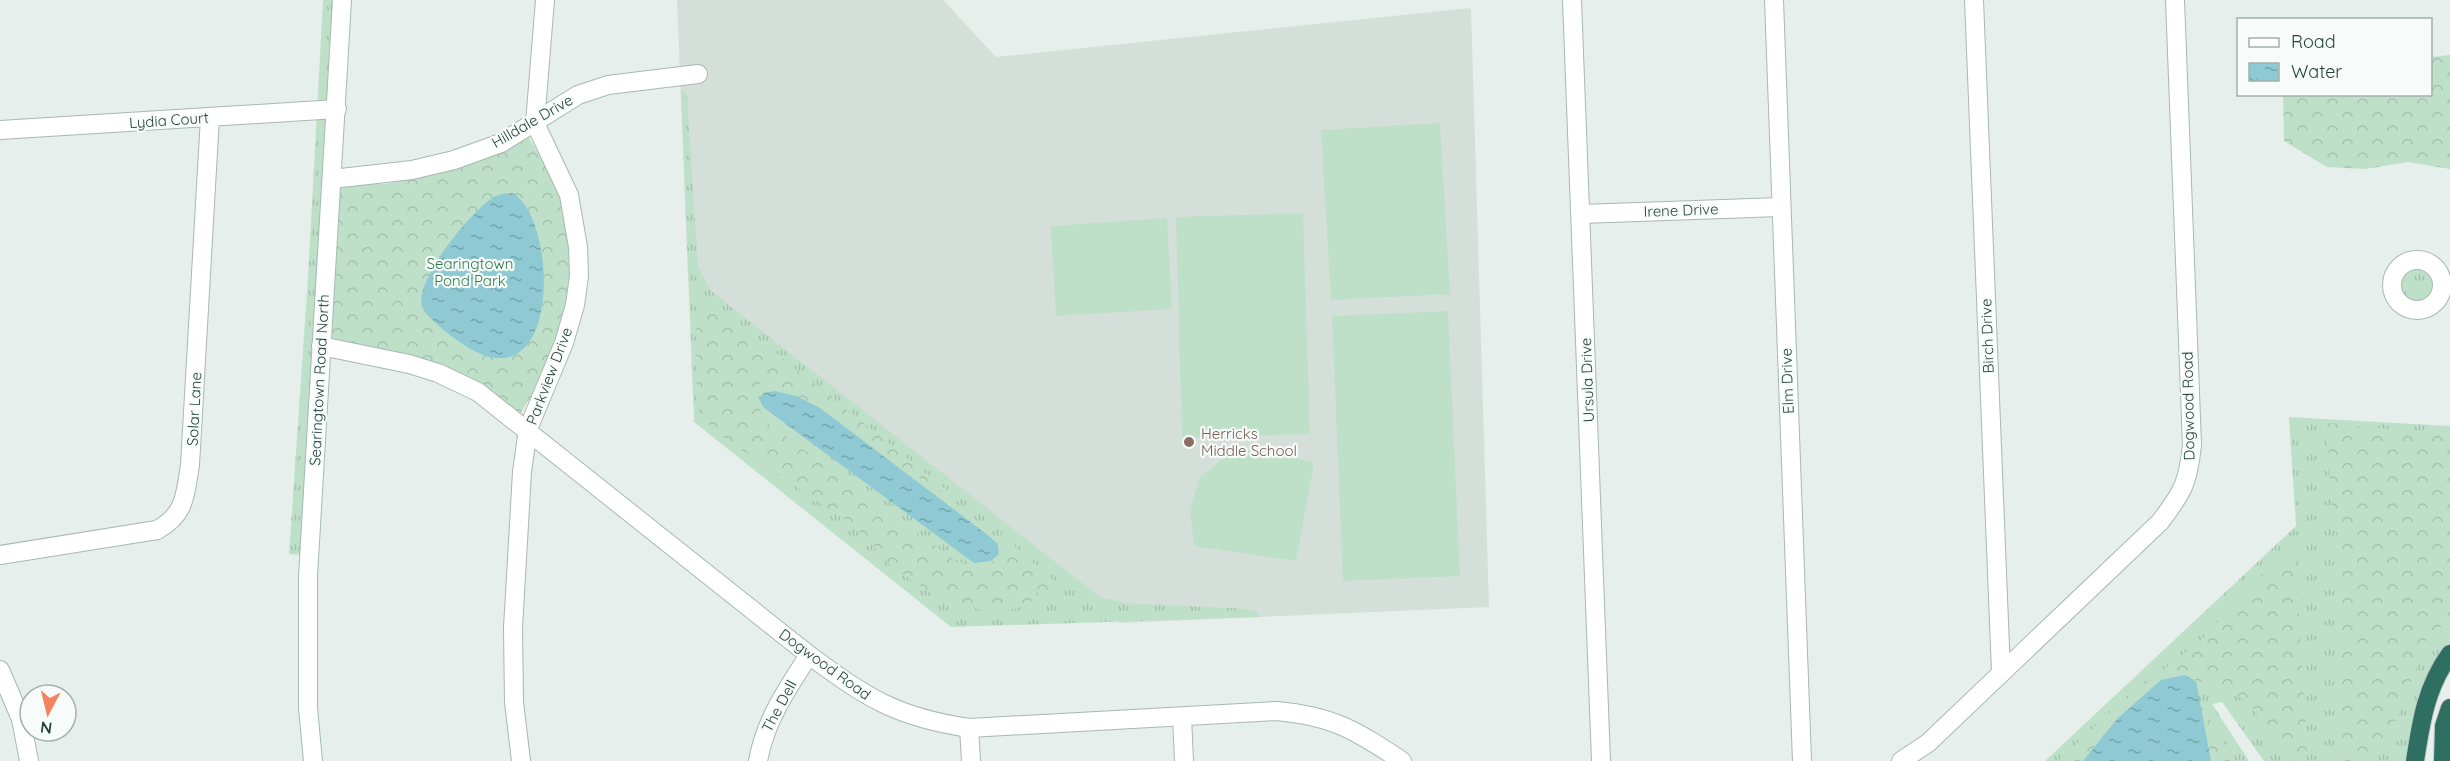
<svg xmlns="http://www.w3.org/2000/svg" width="2450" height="761" viewBox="0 0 2450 761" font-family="Quicksand,sans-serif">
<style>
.built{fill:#d4dfda}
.grass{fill:url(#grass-tufts)}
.forest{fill:url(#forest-crowns)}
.garden{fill:#bfe0c8}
.water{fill:url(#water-ripples)}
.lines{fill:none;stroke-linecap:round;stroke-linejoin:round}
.street-casing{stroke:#a8b8b2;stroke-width:20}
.secondary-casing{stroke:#a4bbb3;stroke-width:20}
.highway-casing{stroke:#c2cac8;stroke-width:20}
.street{stroke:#fff;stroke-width:18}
.secondary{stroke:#fff;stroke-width:18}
.highway{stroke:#2f6f62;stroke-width:18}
.education-dot{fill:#8d6e63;stroke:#f7fbf9;stroke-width:2}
.labels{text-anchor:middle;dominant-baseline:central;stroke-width:4.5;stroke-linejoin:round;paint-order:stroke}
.street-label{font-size:15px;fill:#24423a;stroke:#f7fbf9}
.park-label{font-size:15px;fill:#2d7a4b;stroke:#f7fbf9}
.education-label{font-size:15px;fill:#785e54;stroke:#f7fbf9;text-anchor:start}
</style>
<defs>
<pattern id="grass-tufts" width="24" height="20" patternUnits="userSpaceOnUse" patternTransform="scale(1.5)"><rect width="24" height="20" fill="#bfe0c8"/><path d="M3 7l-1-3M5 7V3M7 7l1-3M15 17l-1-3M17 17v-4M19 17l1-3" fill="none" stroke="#a4c1ad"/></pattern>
<pattern id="forest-crowns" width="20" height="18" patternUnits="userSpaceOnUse" patternTransform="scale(1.5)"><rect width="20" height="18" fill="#bfe0c8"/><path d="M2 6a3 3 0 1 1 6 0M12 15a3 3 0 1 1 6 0" fill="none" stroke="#a4c1ad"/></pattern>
<pattern id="water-ripples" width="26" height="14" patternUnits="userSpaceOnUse" patternTransform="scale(1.5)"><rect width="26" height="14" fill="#8ec9d4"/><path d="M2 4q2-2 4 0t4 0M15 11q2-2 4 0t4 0" fill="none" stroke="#74a5ad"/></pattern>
</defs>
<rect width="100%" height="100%" fill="#e6efeb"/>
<path class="built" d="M677,0H943L996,57L1471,8L1489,607L1119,623L688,277Z"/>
<g class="grass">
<path d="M323,0H344L312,556L289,554L308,278Z"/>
<path d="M681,89L687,95L698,266L710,290L1100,597L1125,603L1250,609L1256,611L1260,617L951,627L694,422Z"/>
<circle cx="2417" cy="285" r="25"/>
<path d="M2289,417L2450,426V644C2417,681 2413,714 2406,761H2264L2222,702L2212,704L2249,761H2045L2296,526Z"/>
</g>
<g class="forest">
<path d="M2450,55V169L2408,162L2365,169L2327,167L2284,141L2283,95L2430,94L2431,57Z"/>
<path d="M529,138L563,195L574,256L571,301L543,377L520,414L489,391L323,345L333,183L385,184L439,173Z"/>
<path d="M698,307H711L736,321L953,495H946L766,379L756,387L758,406L767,423L952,558L974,568L992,565L1003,549L1000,533L1054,581L1053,589L1038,592L1028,606L991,613L932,594L890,565L857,528L717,433L700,416L697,401L696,313Z"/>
<path d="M2327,423L2450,435V621L2428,635L2402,707L2387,740L2372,761H2340L2338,743L2343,579L2331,500Z"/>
<path d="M2295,549L2307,751L2297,761H2291L2274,745L2255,710L2241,698L2184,675L2117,719L2083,761H2058L2114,709L2200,641L2261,575Z"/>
<path d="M2199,701L2228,750L2230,761H2211Z"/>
</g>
<g class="garden">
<path d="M1440,123L1450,294L1331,300L1321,130Z"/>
<path d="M1303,213L1310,434L1182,438L1176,217Z"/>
<path d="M1167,218L1172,309L1056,316L1051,226Z"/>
<path d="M1448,311L1460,576L1343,581L1332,316Z"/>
<path d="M1235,450L1274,451L1314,463L1296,561L1194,546L1190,510L1200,477Z"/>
</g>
<g class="water">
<path d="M512,193C558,216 563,406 467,347C452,337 437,326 425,312C405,289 473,209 494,197C499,194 506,193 512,193Z"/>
<path d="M774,391L796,396L820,408L989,536L998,544L999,554L991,561L974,563L763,407L759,398L764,393Z"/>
<path d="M2184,675L2196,681L2211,761H2083L2117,719L2161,680Z"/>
</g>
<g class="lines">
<g class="street-casing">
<g id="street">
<path d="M1572,0L1601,761"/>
<path d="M1774,0L1802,761"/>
<path d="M1974,0L2001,672"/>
<path d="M0,130L337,109"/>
<path d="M332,179L412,170L454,160L501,143L578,95L608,85L698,74"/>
<path d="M1581,214L1781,207"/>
<circle cx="2417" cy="285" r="25"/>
<path d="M321,346L409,364L438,373L478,392L809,655C867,698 896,717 969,728L1276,711C1333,716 1355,730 1402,761"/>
<path d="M0,555L157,530C186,514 185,495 190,465L210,117"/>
<path d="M0,670L21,719L29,761"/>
<path d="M1182,717L1184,761"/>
<path d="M969,728L971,761"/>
<path d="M521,761L514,702L513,628L522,472L528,429L564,343L575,305L579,276L578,247L569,195L535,123L545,0"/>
<path d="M758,761C765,721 787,689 809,655"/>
<path d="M1901,761L1928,743L2160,522C2183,492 2188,483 2192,445L2175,0"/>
</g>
</g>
<g class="secondary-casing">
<path id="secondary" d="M313,761L308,708V576L342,0"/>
</g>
<g class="highway-casing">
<g id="highway">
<path d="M2415,761C2421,722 2426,687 2450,654"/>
<path d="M2443,761L2444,726L2450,708"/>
</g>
</g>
<use href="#street" class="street"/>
<use href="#secondary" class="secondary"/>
<use href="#highway" class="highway"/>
</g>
<circle class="education-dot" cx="1189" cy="442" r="6"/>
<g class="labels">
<g class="street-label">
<text transform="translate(169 120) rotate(-4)">Lydia Court</text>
<text transform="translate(532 121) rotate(-30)">Hilldale Drive</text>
<text transform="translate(1681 210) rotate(-2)">Irene Drive</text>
<text transform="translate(1987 336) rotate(-92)">Birch Drive</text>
<text transform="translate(549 376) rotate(-69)">Parkview Drive</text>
<text transform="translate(319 380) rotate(-87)">Searingtown Road North</text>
<text transform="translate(1587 380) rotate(-92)">Ursula Drive</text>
<text transform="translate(1787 381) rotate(-92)">Elm Drive</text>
<text transform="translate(2188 406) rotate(-91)">Dogwood Road</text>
<text transform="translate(194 409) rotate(-87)">Solar Lane</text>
<text transform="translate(825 664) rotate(36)">Dogwood Road</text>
<text transform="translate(779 706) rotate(-62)">The Dell</text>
</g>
<g class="park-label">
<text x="470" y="263">Searingtown<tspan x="470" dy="17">Pond Park</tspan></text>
</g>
<g class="education-label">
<text x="1201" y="433">Herricks<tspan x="1201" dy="17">Middle School</tspan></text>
</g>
</g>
<rect x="2237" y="18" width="195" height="78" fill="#f7fbf9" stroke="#a3b1ad" stroke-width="1.5"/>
<rect x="2249" y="38" width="30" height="9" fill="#ffffff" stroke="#a3b1ad" stroke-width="1.5"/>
<text x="2291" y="48" font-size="18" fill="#24423a">Road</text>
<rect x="2249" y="63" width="30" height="18" fill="url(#water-ripples)" stroke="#a3b1ad" stroke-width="1.5"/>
<text x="2291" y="78" font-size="18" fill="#24423a">Water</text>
<g transform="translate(48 713) rotate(187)"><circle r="28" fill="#f7fbf9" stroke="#a3b1ad" stroke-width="1.5"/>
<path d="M0-4.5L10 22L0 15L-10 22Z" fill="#f4845f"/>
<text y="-9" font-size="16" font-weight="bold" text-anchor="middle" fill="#24423a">N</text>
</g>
</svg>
